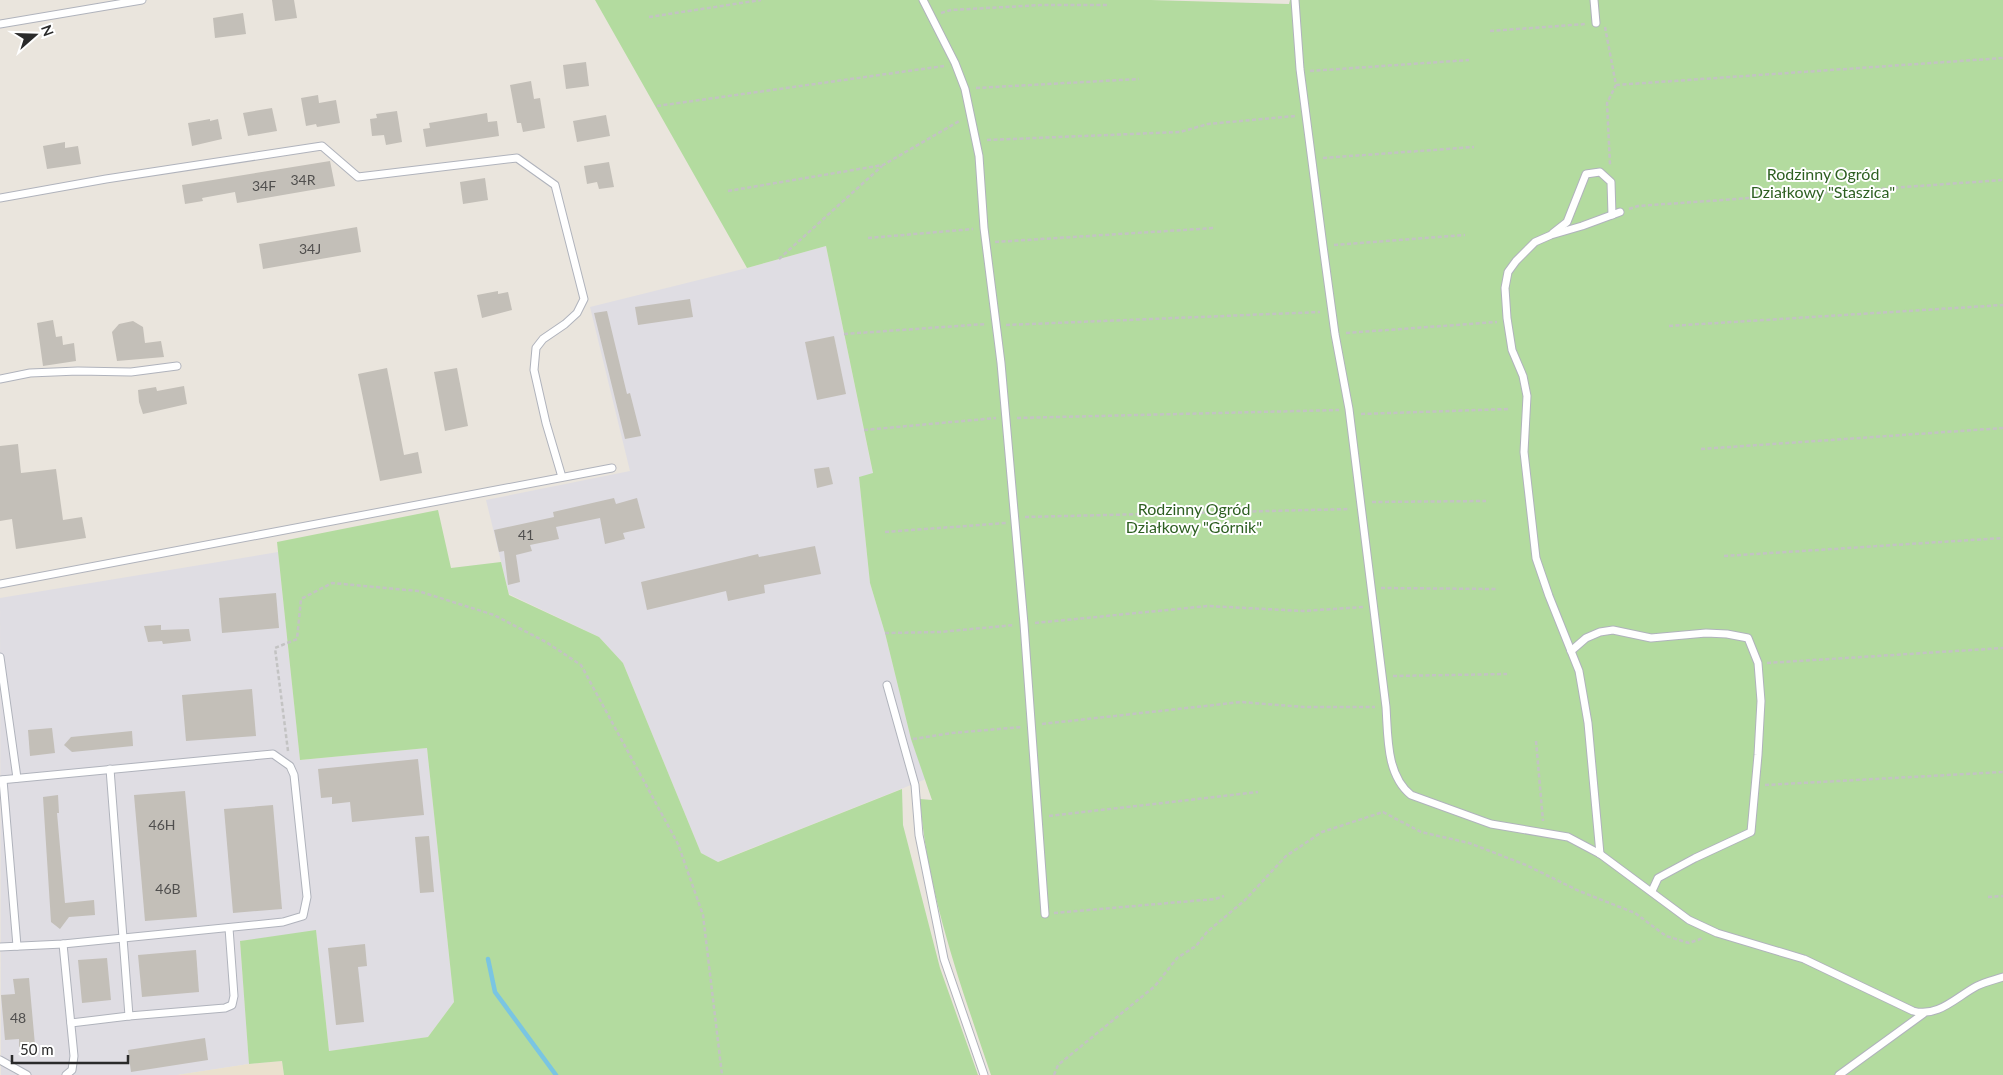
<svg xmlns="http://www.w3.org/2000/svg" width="2003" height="1075" viewBox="0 0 2003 1075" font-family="Lato,sans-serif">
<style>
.industrial{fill:#dfdde3}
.education{fill:#eae1ce}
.green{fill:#b3db9f}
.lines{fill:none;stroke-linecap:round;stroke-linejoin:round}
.stream{stroke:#7ac5e2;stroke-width:4.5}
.building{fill:#c3bfb8}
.service-casing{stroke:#b0b3bc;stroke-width:9}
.path{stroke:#c3c3c3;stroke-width:2.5;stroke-dasharray:4 2.5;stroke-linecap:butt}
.service{stroke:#fff;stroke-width:7}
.labels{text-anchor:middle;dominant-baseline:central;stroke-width:4;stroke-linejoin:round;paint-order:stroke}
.number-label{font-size:14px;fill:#504f4e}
.park-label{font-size:16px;fill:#2d5f21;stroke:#fff}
</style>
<rect width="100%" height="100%" fill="#eae5dd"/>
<g class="industrial">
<path d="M826,246L873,474L859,477L870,583L885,633L911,739L926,779L717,862L701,853L623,663L599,637L509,594L486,500L630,471L590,307L747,268Z"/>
<path d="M278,552L300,760L427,748L454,1002L428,1037L329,1051L316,931L240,941L249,1064L177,1075H1L0,598Z"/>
</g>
<path class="education" d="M282,1061L284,1075H177L249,1064Z"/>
<g class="green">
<path d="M595,0H1151L1289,4L1290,0H2003V1075H991C961,986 927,893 920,799L932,800L911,739L885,633L870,583L859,477L873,473L826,246L747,268Z"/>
<path d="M438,510L451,568L501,562L509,595L599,637L623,663L701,853L718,862L902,789L903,825L940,968L978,1075H284L282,1061L249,1064L240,941L316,930L329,1051L428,1037L454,1002L427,748L300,760L277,542Z"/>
</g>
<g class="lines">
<path class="stream" d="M488,959L495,992L556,1075"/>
</g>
<g class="building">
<path d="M272,0H294L297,18L275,21Z"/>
<path d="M243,13L246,34L215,38L213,18Z"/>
<path d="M586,62L589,86L566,89L563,65Z"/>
<path d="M531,81L534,99L540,98L545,128L523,132L521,123H517L510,85Z"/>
<path d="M318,95L319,103L336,100L340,123L317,127L316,124L306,126L301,98Z"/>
<path d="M272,108L277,131L248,136L243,113Z"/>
<path d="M397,111L402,142L386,145L384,135L372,136L370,119L377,118L376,114Z"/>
<path d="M487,113L488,122L497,121L499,136L426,147L423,129L430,128L429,123Z"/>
<path d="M606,115L610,136L577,142L573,121Z"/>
<path d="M210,119V121L218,119L222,139L192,146L188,123Z"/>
<path d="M65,142V148L78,146L81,164L47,169L43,146Z"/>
<path d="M330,161L335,186L237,203L235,192L202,198L203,201L185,204L182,185Z"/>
<path d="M609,162L614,187L599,189L597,182L587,184L584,166Z"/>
<path d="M485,178L488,200L463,204L460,182Z"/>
<path d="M357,227L361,252L263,269L259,244Z"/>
<path d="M498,291V294L508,292L512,310L482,318L477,295Z"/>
<path d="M690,299L693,317L638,325L635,307Z"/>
<path d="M607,311L627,394L630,393L641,436L625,439L594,313Z"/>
<path d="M53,320L56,337L62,336L63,345L74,343L76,361L43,366L37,323Z"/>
<path d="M133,321L143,327L145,343L161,341L164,357L117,361L112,332L119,324Z"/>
<path d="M834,336L846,394L817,400L805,342Z"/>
<path d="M387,368L404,455L418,452L422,473L380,481L358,374Z"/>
<path d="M457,368L468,426L445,431L434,372Z"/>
<path d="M184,386L187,404L143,414L139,402L138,390L156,387L157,391Z"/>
<path d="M18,444L21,473L56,469L63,520L82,517L86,538L16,549L12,519L0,521V446Z"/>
<path d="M829,467L833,484L817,488L814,469Z"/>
<path d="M614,498L616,504L637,498L645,528L623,533L625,539L605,544L600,518L556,527L559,539L530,545L532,551L516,555L520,582L508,585L504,551L499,552L494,530L554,517L553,512Z"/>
<path d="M815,546L821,574L764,585L765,593L728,601L726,591L647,610L641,582L758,554L759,557Z"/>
<path d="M276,593L279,628L222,633L219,598Z"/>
<path d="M161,625V630L189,629L191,641L163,644L162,641L148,642L144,626Z"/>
<path d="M252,689L256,736L186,741L182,695Z"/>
<path d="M52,728L55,753L30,756L28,730Z"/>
<path d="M132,731L133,746L72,752L64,745L71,737Z"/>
<path d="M418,759L424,815L352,822L350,802L332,804V797L321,798L318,769Z"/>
<path d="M185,791L197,917L145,921L134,795Z"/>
<path d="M58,795L59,813H57L65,903L94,900L95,915L69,917L60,929L51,922L43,797Z"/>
<path d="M273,805L282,909L233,913L224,809Z"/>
<path d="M429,836L434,892L420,893L415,837Z"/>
<path d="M365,944L367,966L358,967L364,1022L336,1025L328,948Z"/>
<path d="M196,950L199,992L142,997L138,955Z"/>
<path d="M107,958L111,1000L82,1003L78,960Z"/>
<path d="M29,978L35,1045L19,1047V1039L5,1040L1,995L15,994L13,979Z"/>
<path d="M205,1038L208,1060L131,1072L128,1050Z"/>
</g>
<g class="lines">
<g class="service-casing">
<g id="service">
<path d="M923,0L955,63L965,89L979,156L984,228L1001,363L1024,624L1045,914"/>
<path d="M1295,0L1300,69L1323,246L1335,334L1349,409L1386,707C1388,736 1386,775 1411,795L1491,824L1568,837L1600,854L1689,920L1717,933L1804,959L1913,1011C1938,1018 1956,997 1977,986C1985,982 1994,980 2003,977"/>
<path d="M1594,0L1596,23"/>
<path d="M0,24L142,0"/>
<path d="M0,198L106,179L322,146L358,177L517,158L555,185L584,299L577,313L565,324L543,339L536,348L534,370L546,423L562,477"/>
<path d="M1553,233L1567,222L1586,174L1600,172L1611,182L1612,215"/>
<path d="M0,379L30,373L78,371L131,372L177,366"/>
<path d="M0,584L612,468"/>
<path d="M1571,651L1586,638L1600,632L1613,630L1651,638L1706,633L1727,634L1748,638L1758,663L1761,701L1758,755L1751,832L1695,858L1658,878L1652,891"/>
<path d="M0,657L17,778"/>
<path d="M887,685L915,785L919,835L944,959L984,1075"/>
<path d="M110,769L129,1016"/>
<path d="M0,780L273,754L290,766L294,775L307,897L303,916L283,922L63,944L0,947"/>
<path d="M3,780L17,946"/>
<path d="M1600,854L1588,723L1579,671L1549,596L1536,558L1524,452L1527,396L1523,376L1512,350L1507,318L1505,288L1508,272L1516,261L1535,242L1551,235L1582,226L1620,212"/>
<path d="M63,944L74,1056L72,1070L66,1075"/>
<path d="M71,1023L129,1016L225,1008L232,1005L234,996L229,928"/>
<path d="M0,1060L27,1075"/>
<path d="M1839,1075L1923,1014"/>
</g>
</g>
<g class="path">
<path d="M941,13L951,10L1042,5H1107"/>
<path d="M649,17L761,0"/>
<path d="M1605,27L1616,85L1607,103L1610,165"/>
<path d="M1490,31L1586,24"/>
<path d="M1310,71L1469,60"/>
<path d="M1616,85L2003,58"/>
<path d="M976,88L1139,79"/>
<path d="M657,106L944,66"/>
<path d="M987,140L1180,132L1208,124L1295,116"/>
<path d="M1323,158L1474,147"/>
<path d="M728,191L883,165L961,120"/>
<path d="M1629,209L1638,206L2003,180"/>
<path d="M868,238L973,229"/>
<path d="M995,242L1214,228"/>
<path d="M1334,245L1465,235"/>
<path d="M779,259L882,166"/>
<path d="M1006,325L1320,312"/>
<path d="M1669,326L2003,305"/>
<path d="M1346,333L1497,322"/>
<path d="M844,334L986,324"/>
<path d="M1361,414L1508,409"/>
<path d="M1017,418L1339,410"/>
<path d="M864,430L996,418"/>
<path d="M1701,449L2003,428"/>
<path d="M1372,502L1486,501"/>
<path d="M1025,517L1350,509"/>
<path d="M885,532L1006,523"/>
<path d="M1724,556L2003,538"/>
<path d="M1381,588L1496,589"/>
<path d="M1035,623L1208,606L1303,611L1363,607"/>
<path d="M885,633L940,632L1014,625"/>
<path d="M1767,663L2003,648"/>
<path d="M1393,676L1507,674"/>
<path d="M1042,724L1241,702L1304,707H1375"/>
<path d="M913,739L952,733L1022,727"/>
<path d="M1536,741L1543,821"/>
<path d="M288,751L275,648L297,639L301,599L332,583L418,591L494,615L546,642L581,665L678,844L703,915L722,1075"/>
<path d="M1765,785L2003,772"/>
<path d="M1049,816L1258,792"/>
<path d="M1988,897L2003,896"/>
<path d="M1054,913L1215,899L1224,896"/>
<path d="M1054,1075L1058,1065L1155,986L1177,958L1196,946L1207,932L1245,900L1286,856L1322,832L1383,812L1421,832L1469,843L1526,865L1579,891L1635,913L1666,936L1689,943L1703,938"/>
</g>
<use href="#service" class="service"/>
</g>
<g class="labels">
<g class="number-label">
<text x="303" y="179">34R</text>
<text x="264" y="185">34F</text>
<text x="310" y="248">34J</text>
<text x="526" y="534">41</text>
<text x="162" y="824">46H</text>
<text x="168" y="888">46B</text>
<text x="18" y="1017">48</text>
</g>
<g class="park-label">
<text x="1823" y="173">Rodzinny Ogród<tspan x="1823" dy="18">Działkowy "Staszica"</tspan></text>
<text x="1194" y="508">Rodzinny Ogród<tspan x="1194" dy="18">Działkowy "Górnik"</tspan></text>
</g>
</g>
<g transform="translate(35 35) rotate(70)" stroke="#ffffff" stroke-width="4" paint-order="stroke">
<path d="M0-4L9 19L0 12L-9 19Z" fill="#2a2a2a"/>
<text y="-8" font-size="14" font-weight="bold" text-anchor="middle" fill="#2a2a2a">N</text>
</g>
<path d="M12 1055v8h116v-8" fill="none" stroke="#2a2a2a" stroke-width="2.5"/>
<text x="20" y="1055" font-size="15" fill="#2a2a2a" stroke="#ffffff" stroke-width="4" paint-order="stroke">50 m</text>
</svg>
